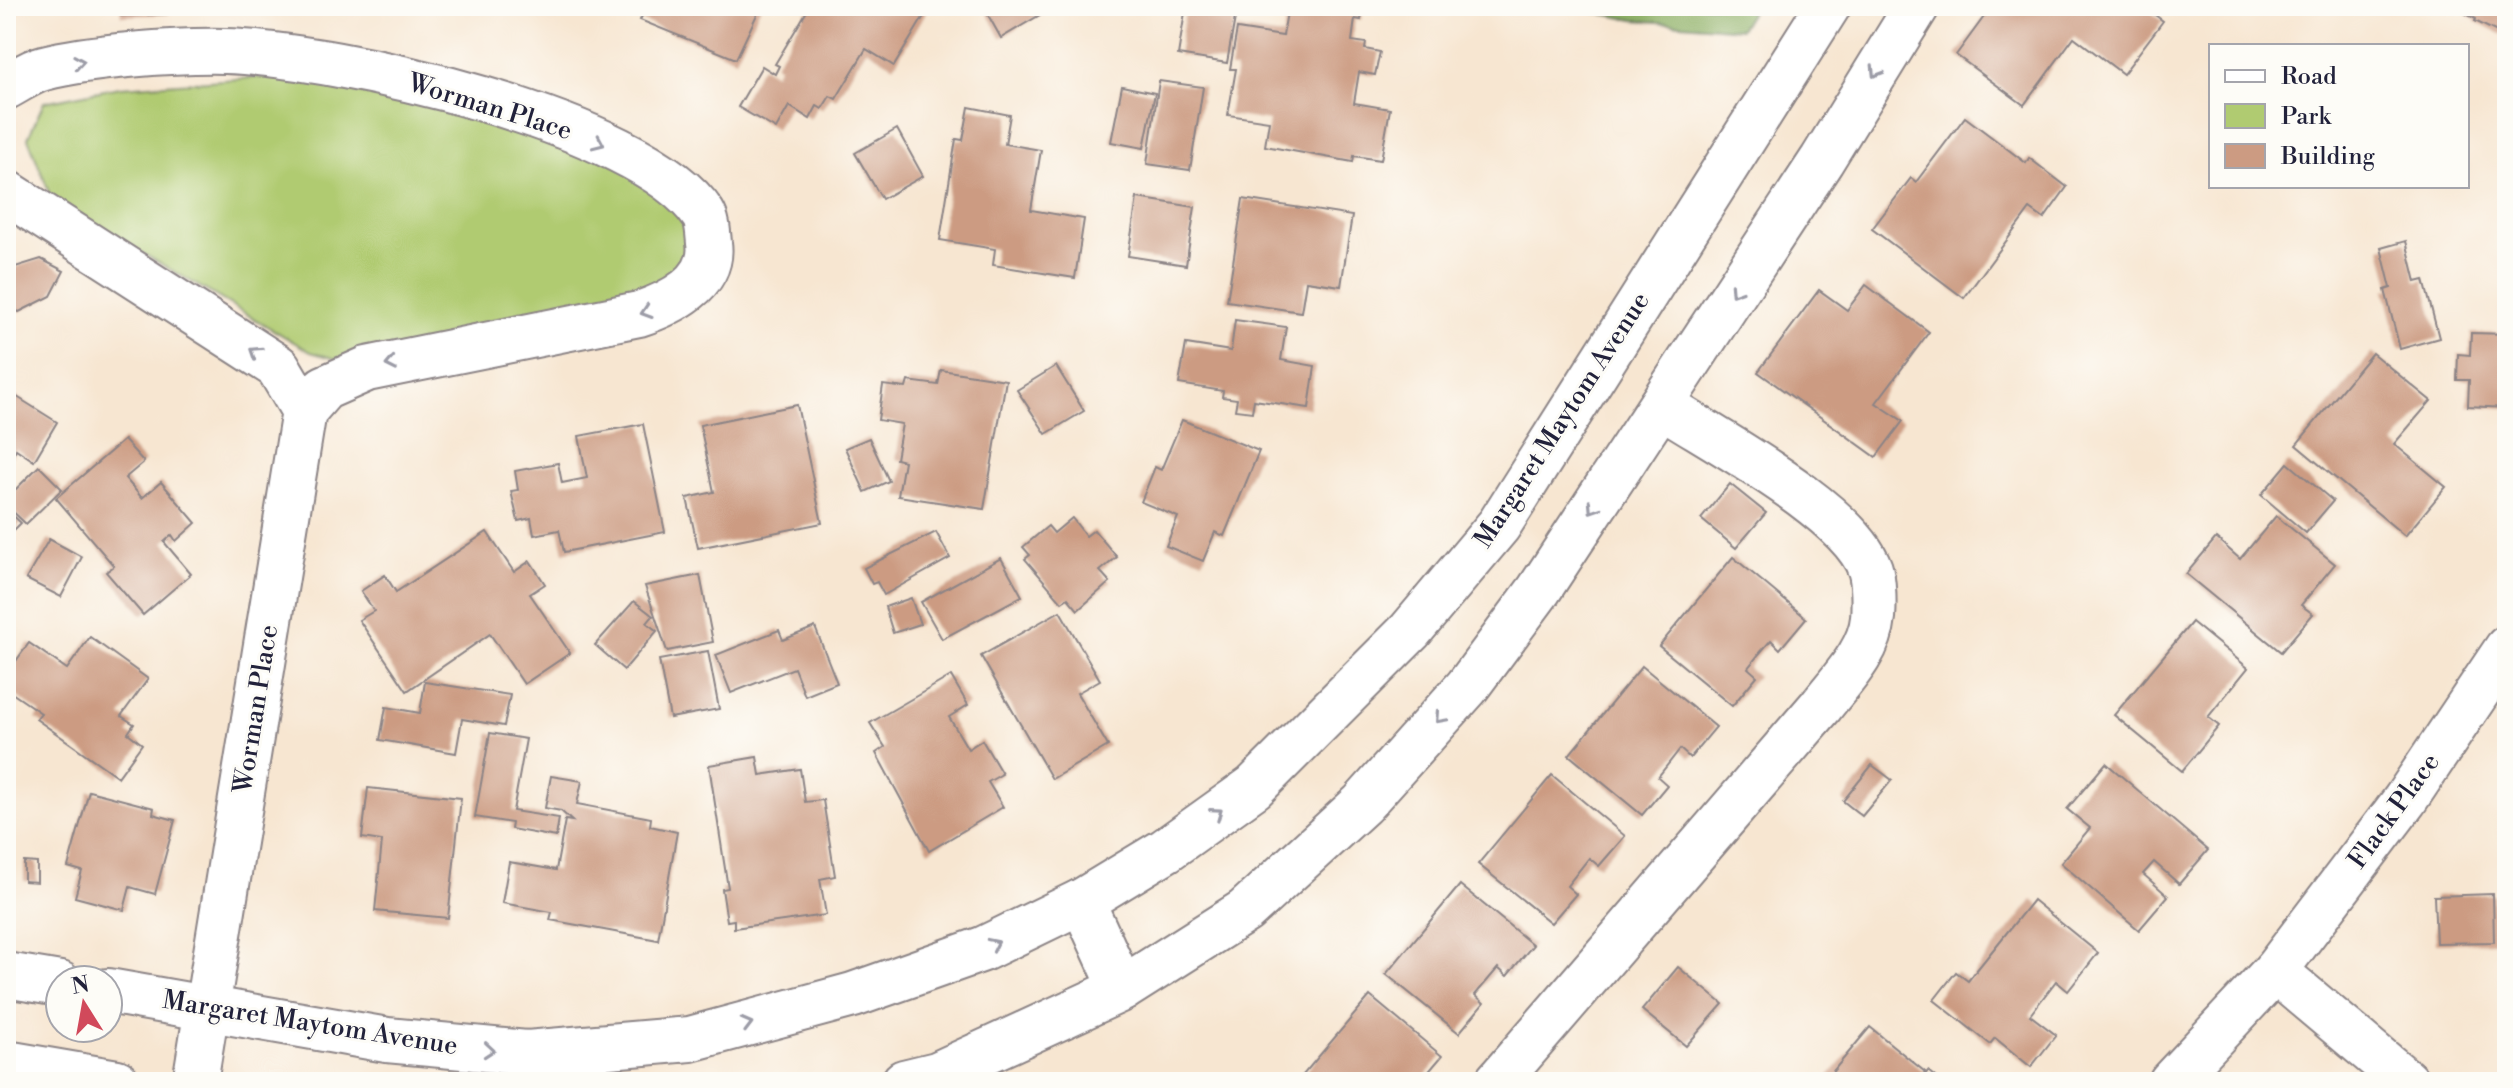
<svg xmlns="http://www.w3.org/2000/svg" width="2513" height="1088" viewBox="0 0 2513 1088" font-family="'Libre Bodoni',serif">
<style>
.green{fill:#b0cb71;stroke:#697656;stroke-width:2}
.forest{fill:#8caf63;stroke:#57684f;stroke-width:2}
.building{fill:#cc9b82}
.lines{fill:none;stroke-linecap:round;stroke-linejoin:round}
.minor-casing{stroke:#8c8486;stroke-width:48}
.minor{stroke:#fff;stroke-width:44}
.oneway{stroke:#9c9ca7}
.labels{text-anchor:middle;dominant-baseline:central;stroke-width:6;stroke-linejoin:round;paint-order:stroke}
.street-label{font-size:26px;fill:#22223b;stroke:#fdfcf7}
</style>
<rect width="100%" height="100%" fill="#fdfcf7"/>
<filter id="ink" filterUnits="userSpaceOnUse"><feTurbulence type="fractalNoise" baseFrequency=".0125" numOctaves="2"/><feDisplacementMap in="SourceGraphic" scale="16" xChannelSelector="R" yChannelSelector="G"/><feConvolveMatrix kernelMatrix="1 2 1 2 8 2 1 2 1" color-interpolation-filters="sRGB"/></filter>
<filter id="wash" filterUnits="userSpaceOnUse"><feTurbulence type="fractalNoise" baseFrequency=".006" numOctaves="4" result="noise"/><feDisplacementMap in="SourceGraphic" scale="32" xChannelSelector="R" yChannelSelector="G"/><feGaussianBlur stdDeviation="1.8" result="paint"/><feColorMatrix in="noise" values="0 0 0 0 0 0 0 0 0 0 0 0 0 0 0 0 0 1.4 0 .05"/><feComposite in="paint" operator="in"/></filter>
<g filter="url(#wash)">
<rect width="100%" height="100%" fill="#f7e6d1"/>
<path class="green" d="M310,74L409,87L682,188L698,226L677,297L379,371L311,352L52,200L28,138L44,102L120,87Z"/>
<path class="forest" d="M1560,6H1755L1740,29L1634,20Z"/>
<g id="blocks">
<g class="building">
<path d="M120,6H169V14L121,16Z"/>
<path d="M647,6H761L736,59L640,20Z"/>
<path d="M810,6H930L894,66L866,49L836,99L830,96L822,109L817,106L810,119L789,106L776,129L738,107L762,66L775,74L779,66L775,64Z"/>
<path d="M983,6H1055L1001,38Z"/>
<path d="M1186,6L1236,12L1227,63L1178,55Z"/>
<path d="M1288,6H1364L1361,20L1355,19L1352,41L1366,43L1365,49L1380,52L1375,75L1359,72L1354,103L1390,109L1381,160L1354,156L1353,162L1265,146L1269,121L1228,115L1236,69H1230L1237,29L1283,36Z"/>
<path d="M1992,6H2143L2163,21L2123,74L2074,37L2024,105L1956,55Z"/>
<path d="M2451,6H2507V37L2475,21L2476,19Z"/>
<path d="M1159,81L1203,87L1190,170L1147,164Z"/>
<path d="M1122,86L1155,93L1144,148L1111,142Z"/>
<path d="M969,107L1010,115L1005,144L1041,150L1031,210L1084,219L1075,278L993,265L995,249L940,240L956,139L963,140Z"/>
<path d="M1965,117L2026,163L2029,158L2067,187L2044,219L2030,209L1964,298L1872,229L1911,178L1916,182Z"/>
<path d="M897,129L923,176L882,199L855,153Z"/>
<path d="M1137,198L1195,207L1186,265L1128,256Z"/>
<path d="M1243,199L1352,216L1341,286L1306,281L1301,312L1227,301Z"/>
<path d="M2406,241L2416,282L2424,280L2439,338L2400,349L2385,290L2391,288L2381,248Z"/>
<path d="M41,259L64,271L51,296L19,312L6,304V282L15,267Z"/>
<path d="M1866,285L1929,332L1876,403L1903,421L1876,457L1758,372L1819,290L1847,310Z"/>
<path d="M1235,320L1286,327L1281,360L1315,366L1309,408L1254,400L1252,412L1235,410L1237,399L1222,397L1223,391L1179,384L1186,344L1231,351Z"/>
<path d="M2471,333L2507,334V408L2468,406L2469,380H2457L2458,354L2470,355Z"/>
<path d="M2372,353L2431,401L2394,444L2446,487L2405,536L2296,445Z"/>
<path d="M1056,366L1084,411L1046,434L1017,390Z"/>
<path d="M941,370L1006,380L984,509L898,496L904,461L896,459L902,424L878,420L883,385L906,388L908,381L938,385Z"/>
<path d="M6,390L57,422L34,461L16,449L6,466Z"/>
<path d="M797,405L822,523L698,548L687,498L714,492L700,425Z"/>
<path d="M1182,420L1259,451L1224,536L1215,532L1203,561L1166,546L1178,517L1141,502L1155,467L1161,470Z"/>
<path d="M643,424L665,532L564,552L559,530L534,535L531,518L518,521L511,491L518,490L515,471L558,463L562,483L587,478L579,436Z"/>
<path d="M869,438L889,481L865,492L845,448Z"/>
<path d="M124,440L144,462L125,478L142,498L161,482L196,523L176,541L172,535L164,542L191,574L143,615L106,572L114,566L56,498Z"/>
<path d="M2288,463L2333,501L2306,533L2261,495Z"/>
<path d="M39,466L62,489L26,524L6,505V499Z"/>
<path d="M1730,484L1766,513L1736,548L1701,519Z"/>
<path d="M6,509L21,523L6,538Z"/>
<path d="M2276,516L2335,564L2301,605L2313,614L2281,652L2186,574L2216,538L2240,559Z"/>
<path d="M1072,518L1086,536L1094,530L1117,557L1100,571L1110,582L1078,610L1068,598L1062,602L1025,559L1030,555L1023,547L1048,526L1054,533Z"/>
<path d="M487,532L514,572L530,561L545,584L530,594L570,653L524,684L490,634L407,691L359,620L374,611L361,591L385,575L396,592Z"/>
<path d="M936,532L950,558L884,595L877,582L872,584L864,568Z"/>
<path d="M49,539L82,557L61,597L26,579Z"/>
<path d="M1733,557L1806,618L1780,649L1771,640L1759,654L1748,668L1757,676L1732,706L1659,646Z"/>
<path d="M1001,558L1022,596L942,639L921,602Z"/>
<path d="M700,575L713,642L667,651L645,586Z"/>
<path d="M6,589L15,612L6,615Z"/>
<path d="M911,598L920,624L893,633L885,607Z"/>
<path d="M634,601L653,616L647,623L657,631L624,670L595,645Z"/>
<path d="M1060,611L1100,680L1077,693L1108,746L1052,779L981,656Z"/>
<path d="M2192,622L2248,668L2208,717L2219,726L2182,771L2114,715Z"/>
<path d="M815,627L837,683L805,696L794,668L731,693L716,655L779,630L783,640Z"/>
<path d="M90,637L148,679L121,716L134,724L128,733L142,744L118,777L36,719L41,713L6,689V675L29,643L67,669Z"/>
<path d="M708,651L719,709L670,718L659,660Z"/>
<path d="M1642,666L1716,727L1690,758L1680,749L1658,777L1667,785L1642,815L1569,755Z"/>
<path d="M951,676L968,705L949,717L968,749L982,740L1002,774L988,782L1003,807L929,851L876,753L885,747L870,723Z"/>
<path d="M425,682L510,695L504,726L462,719L456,753L380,740L386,707L420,713Z"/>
<path d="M490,733L526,739L513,811L559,818L556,837L511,829L512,823L475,817Z"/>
<path d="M757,757L760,775L800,769L805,802L823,800L835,876L820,879L826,915L734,928V920L727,921L722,889L728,888L709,765Z"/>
<path d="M2106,763L2208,850L2179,884L2154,862L2143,874L2168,896L2139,930L2061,863L2090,828L2067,809Z"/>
<path d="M1872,765L1892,780L1862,816L1843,801Z"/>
<path d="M1552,775L1625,836L1599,866L1589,858L1567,886L1576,894L1551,923L1478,864Z"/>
<path d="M551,776L582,781L577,804L651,818L650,826L677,832L658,940L550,920L552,912L502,903L509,862L556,870L565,820L572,821L561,811L545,808Z"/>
<path d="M368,788L461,798L448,918L375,911L382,841L362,838Z"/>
<path d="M89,791L154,808L153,814L175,820L155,894L130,887L124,910L75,897L82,871L68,867Z"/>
<path d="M24,862L37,863V882L24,881Z"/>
<path d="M1460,885L1533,945L1507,976L1498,968L1475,995L1484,1003L1459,1033L1386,974Z"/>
<path d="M2493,894L2494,942L2436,943L2434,896Z"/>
<path d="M2033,900L2098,953L2068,991L2056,981L2030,1015L2056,1035L2031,1067L1995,1038L1990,1044L1934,1000L1956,972L1968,981Z"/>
<path d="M1678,967L1723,1004L1686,1046L1642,1010Z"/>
<path d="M1370,996L1442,1056L1420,1082L1407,1078L1404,1082H1297Z"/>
<path d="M1870,1027L1925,1072L1917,1082H1824Z"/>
<path d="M1928,1071L1941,1082H1920Z"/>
</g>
</g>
</g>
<g filter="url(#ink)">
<use href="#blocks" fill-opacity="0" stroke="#8c8486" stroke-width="2"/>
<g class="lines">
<g class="minor-casing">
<g id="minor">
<path d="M6,87C18,81 31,71 44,68C89,56 177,50 225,51C334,54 642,121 703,214C708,222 708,234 709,243C715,283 669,304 639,314L367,369L324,388L304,411L195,1082"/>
<path d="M6,192L278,367L304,411"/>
<path d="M1082,901L1122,989"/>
<path d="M2275,971L2407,1082"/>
<path d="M6,975L60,984"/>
<path d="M108,991L387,1040L527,1053L690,1039L853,995L983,949L1082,901L1166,850L1254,787L1410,631L1499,525L1828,6"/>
<path d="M6,1063L117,1082"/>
<path d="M904,1082L937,1074L1122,989L1245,911L1362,804L1467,687L1539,590L1822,160L1917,6"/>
<path d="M1497,1082L1821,706C1841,680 1870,652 1873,618C1874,605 1874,581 1870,569C1850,511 1713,439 1661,405"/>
<path d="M2171,1082L2275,971L2405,800L2507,648"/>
</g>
</g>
<use href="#minor" class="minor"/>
</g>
<defs><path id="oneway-chevron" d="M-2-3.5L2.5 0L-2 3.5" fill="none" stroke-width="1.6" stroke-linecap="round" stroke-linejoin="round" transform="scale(2)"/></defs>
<g class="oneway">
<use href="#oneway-chevron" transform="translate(79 62) rotate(-9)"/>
<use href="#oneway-chevron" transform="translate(1876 72) rotate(122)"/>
<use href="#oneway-chevron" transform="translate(599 143) rotate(24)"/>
<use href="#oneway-chevron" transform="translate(1735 291) rotate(123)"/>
<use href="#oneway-chevron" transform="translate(646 312) rotate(162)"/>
<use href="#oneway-chevron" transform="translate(255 352) rotate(-147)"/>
<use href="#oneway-chevron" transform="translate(391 364) rotate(169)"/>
<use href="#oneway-chevron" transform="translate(1593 508) rotate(123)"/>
<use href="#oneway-chevron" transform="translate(1440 718) rotate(132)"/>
<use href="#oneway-chevron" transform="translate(1217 813) rotate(-36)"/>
<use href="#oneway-chevron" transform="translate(994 944) rotate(-26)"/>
<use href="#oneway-chevron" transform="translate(747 1024) rotate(-15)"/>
<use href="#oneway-chevron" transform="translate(489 1050) rotate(5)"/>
</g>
</g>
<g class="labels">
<g class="street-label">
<text transform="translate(490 107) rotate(17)">Worman Place</text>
<text transform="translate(1562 420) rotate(-57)">Margaret Maytom Avenue</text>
<text transform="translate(256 709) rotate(-81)">Worman Place</text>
<text transform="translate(2394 811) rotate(-54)">Flack Place</text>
<text transform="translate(310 1023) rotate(9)">Margaret Maytom Avenue</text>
</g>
</g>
<rect width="2513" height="1088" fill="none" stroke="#fdfcf7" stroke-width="32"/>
<rect x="2209" y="44" width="260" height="144" fill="#fdfcf7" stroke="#a5a5ac" stroke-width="2"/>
<rect x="2225" y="70" width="40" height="12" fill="#ffffff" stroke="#a5a5ac" stroke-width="2"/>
<text x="2281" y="84" font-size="24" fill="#22223b">Road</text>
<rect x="2225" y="104" width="40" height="24" fill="#b0cb71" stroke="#a5a5ac" stroke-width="2"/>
<text x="2281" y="124" font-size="24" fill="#22223b">Park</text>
<rect x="2225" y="144" width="40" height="24" fill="#cc9b82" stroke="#a5a5ac" stroke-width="2"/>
<text x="2281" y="164" font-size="24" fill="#22223b">Building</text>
<g transform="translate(84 1004) rotate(349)"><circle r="38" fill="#fdfcf7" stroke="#a5a5ac" stroke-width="2"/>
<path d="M0-6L14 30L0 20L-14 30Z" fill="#d1495b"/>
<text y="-12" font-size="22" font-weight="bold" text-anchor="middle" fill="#22223b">N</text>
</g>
</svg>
